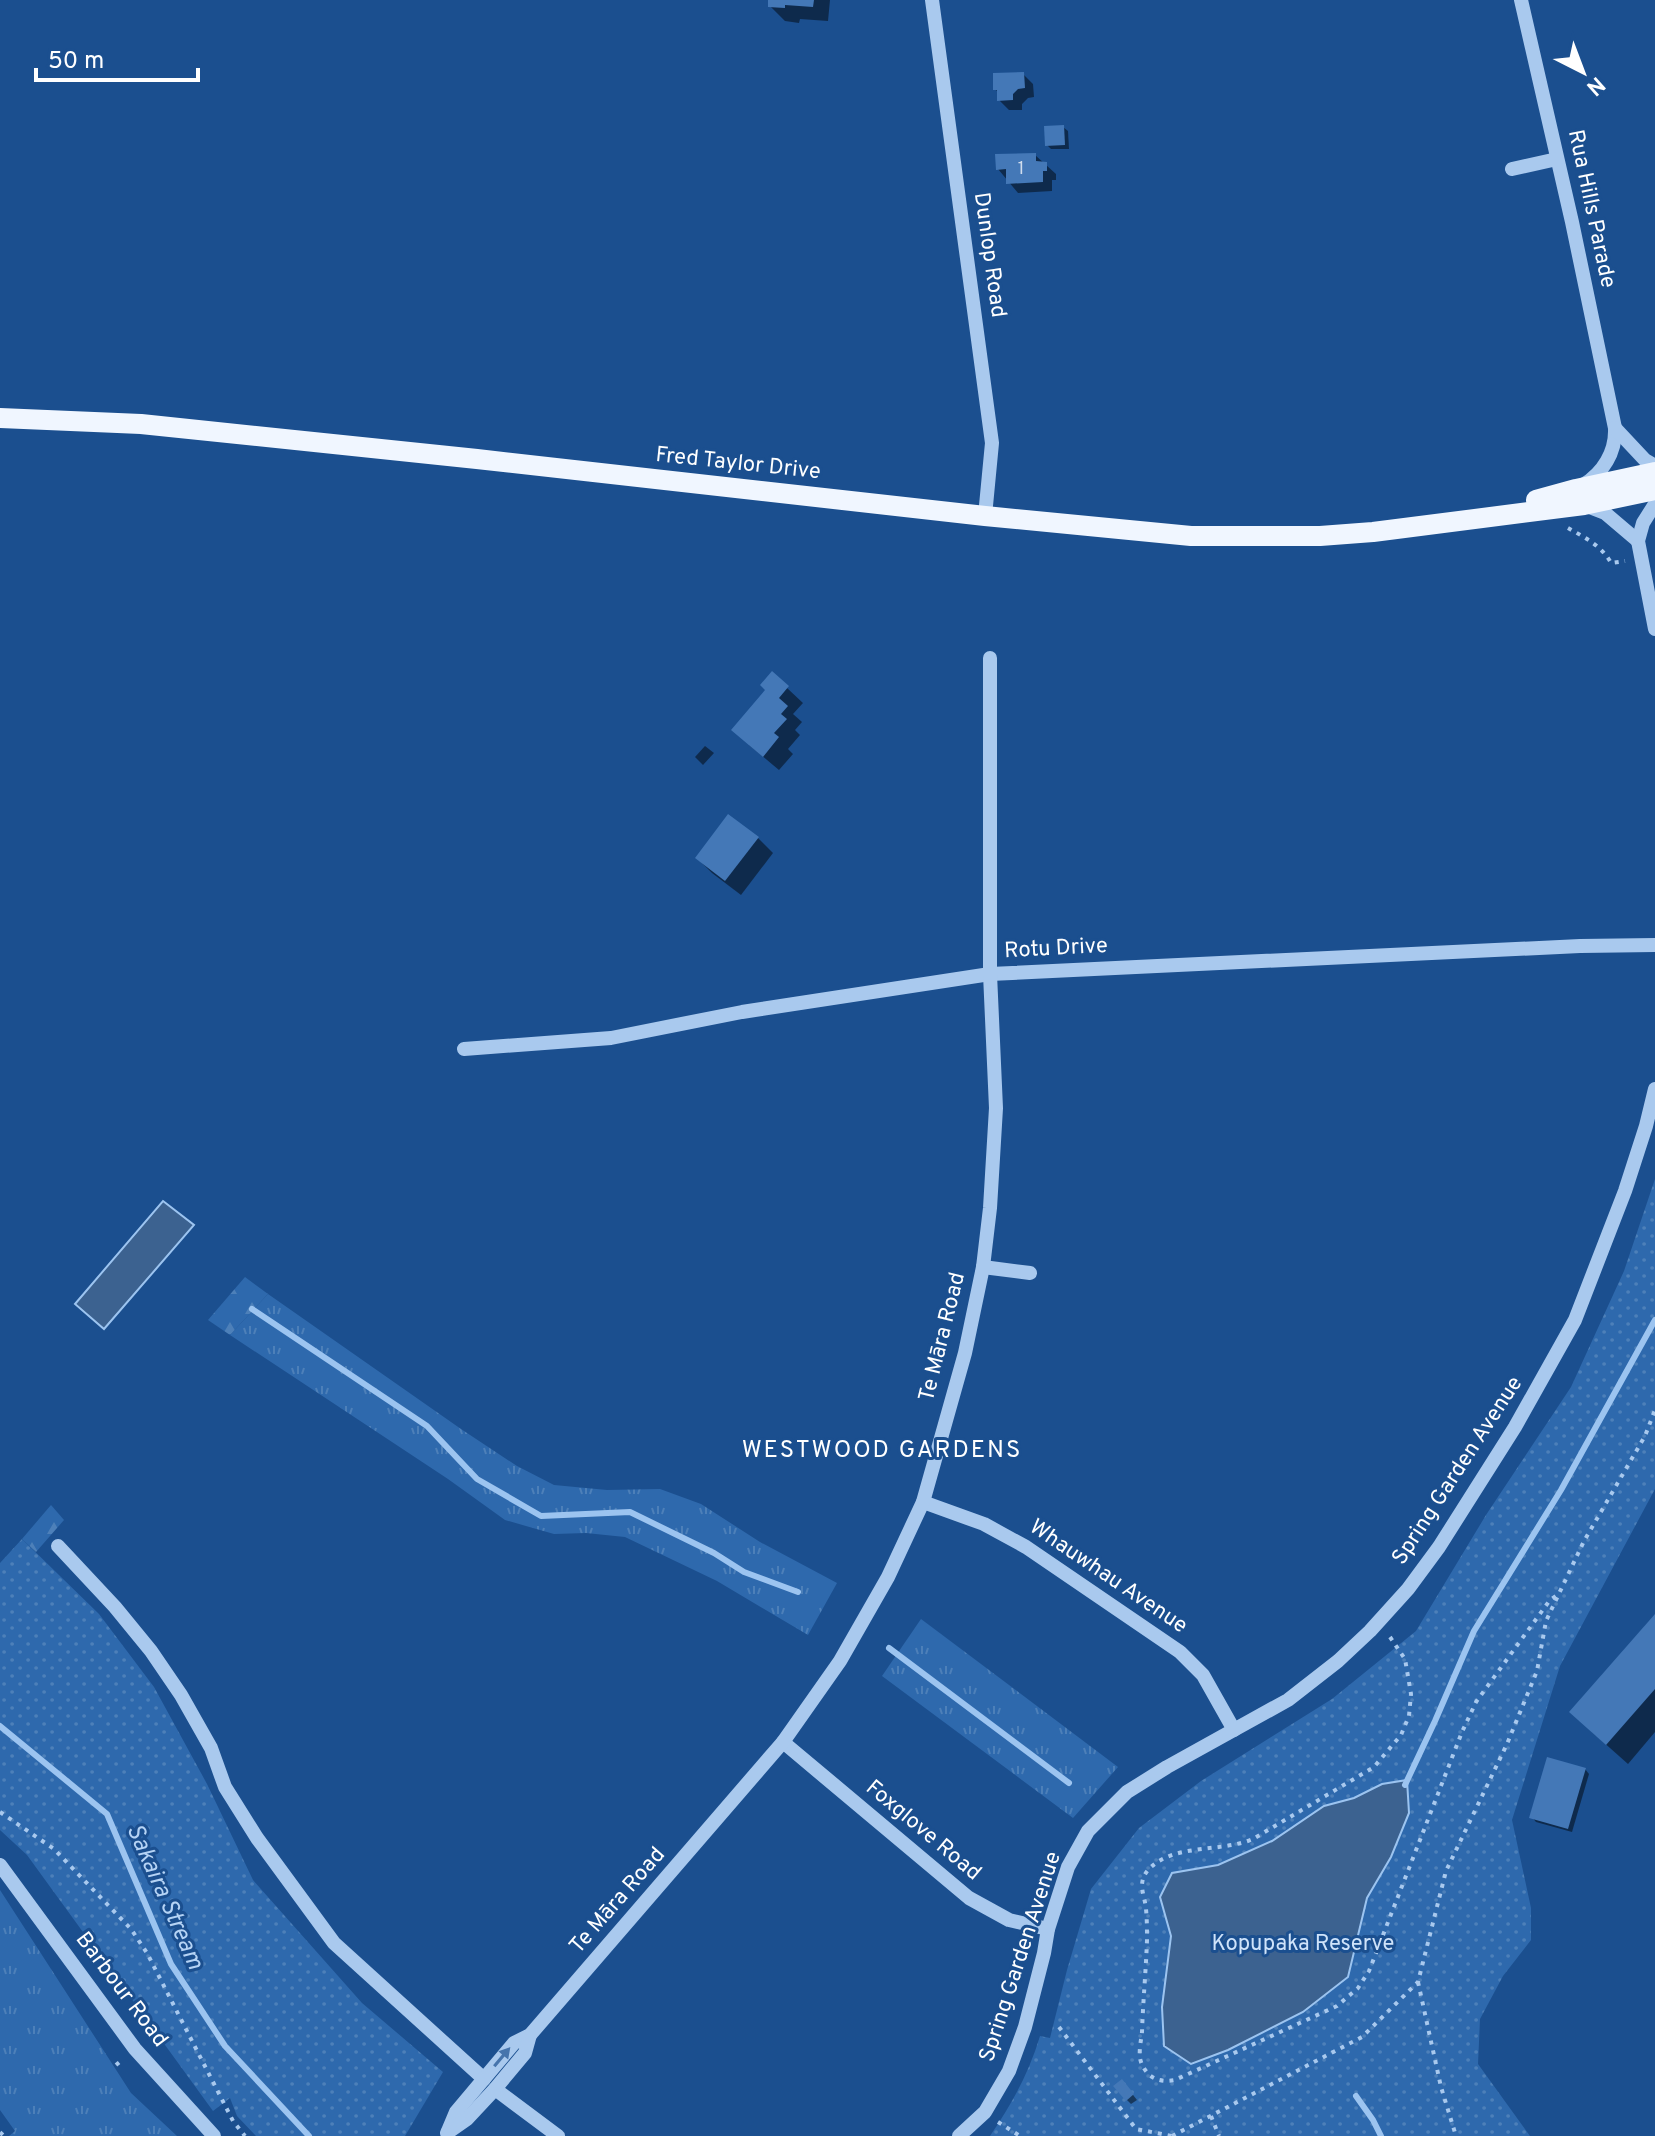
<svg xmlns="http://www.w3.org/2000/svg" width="1655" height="2136" viewBox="0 0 1655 2136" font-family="Overpass,sans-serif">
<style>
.grass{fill:url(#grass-tufts)}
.forest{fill:url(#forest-firs)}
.park{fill:url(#park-dots)}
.water{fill:#3c6290;stroke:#9cc4f0;stroke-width:2}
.shadow{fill:#0007}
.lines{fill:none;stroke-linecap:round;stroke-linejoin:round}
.stream{stroke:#9cc4f0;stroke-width:6}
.building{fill:#4478b7}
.path{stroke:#a9c9ee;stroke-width:4;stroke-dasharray:4 6;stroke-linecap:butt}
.minor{stroke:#a9c9ee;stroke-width:14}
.major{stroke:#f0f6ff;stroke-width:20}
.oneway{fill:#4674ac}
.labels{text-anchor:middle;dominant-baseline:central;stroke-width:6;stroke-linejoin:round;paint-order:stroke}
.number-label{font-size:18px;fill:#d0dded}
.street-label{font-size:22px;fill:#fff;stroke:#1b4f8f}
.park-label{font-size:22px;fill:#cfe3fa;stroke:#1b4f8f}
.neighbourhood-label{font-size:24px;letter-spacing:2px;fill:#fff;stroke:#1b4f8f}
.water-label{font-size:24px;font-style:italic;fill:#b5d3f5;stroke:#1b4f8f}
</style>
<defs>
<pattern id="grass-tufts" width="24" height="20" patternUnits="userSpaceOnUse" patternTransform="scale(2)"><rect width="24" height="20" fill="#2e69ad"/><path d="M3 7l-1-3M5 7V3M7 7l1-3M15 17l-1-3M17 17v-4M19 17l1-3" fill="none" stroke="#4d80b9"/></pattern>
<pattern id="forest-firs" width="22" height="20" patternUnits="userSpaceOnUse" patternTransform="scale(2)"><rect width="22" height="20" fill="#2e69ad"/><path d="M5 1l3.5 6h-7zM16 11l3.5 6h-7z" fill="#4d80b9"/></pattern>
<pattern id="park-dots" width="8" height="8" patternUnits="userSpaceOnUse" patternTransform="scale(2)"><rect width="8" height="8" fill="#2e69ad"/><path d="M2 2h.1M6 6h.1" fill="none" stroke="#4d80b9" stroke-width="1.8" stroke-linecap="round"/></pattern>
</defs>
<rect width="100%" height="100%" fill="#1b4f8f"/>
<g class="grass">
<path d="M268,1294L461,1429L517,1466L554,1485L607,1490L660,1489L701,1504L760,1542L837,1583L808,1635L717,1581L625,1537L586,1533L554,1534L505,1520L448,1479L230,1335Z"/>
<path d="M921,1619L1118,1767L1073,1818L882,1676Z"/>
<path d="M0,1890L131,2093L177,2136H9L15,2131L0,2110Z"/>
</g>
<g class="forest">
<path d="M245,1277L268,1294L230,1335L208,1320Z"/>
<path d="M51,1505L64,1520L36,1552L22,1539Z"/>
</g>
<g class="park">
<path d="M1655,1179V1489L1560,1666L1512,1820L1531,1908V1940L1503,1976L1480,2019L1478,2064L1530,2136H990C1012,2104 1029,2073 1040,2036L1050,2038L1067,1970L1091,1889L1139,1828L1201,1781L1332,1699L1416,1631L1486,1515L1571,1387L1624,1271Z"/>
<path d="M22,1539L99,1614L154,1687L207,1784L253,1880L362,2003L443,2072L405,2136H256L237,2116L230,2098L213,2111L27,1855L0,1830V1563Z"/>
</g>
<g class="water">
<path d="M163,1201L194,1225L104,1329L75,1304Z"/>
<path d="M1407,1780L1409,1813L1391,1857L1367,1898L1348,1977L1303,2012L1228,2050L1191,2064L1164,2046L1162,2007L1171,1936L1160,1897L1172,1873L1218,1865L1272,1841L1324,1806L1354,1798L1382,1784Z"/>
</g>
<g class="shadow">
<path d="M770,0H830L828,21L800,19L799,23L785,21L770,6Z"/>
<path d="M1023,74L1033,84L1034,97L1028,98L1022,104V110H1009L999,100V93L995,89Z"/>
<path d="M1063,127L1068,131L1069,149H1051L1047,145Z"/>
<path d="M1035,155L1056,174V180H1052V191L1018,193L998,169Z"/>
<path d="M772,674L803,703L793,714L802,722L795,730L800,735L788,749L793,754L779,770L749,745Z"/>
<path d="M705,746L714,753L703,765L695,757Z"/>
<path d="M758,838L773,853L741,895L712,873L697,858Z"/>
<path d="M1655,1617V1732L1628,1764L1592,1732Z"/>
<path d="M1585,1769L1589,1774L1572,1832L1536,1822L1532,1817Z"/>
<path d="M1126,2086L1137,2100L1131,2104L1127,2100Z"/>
</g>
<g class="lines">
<g class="stream">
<path d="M252,1309L427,1426L477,1479L541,1516L630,1512L714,1553L744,1572L798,1592"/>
<path d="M889,1648L1069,1783"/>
<path d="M0,1726L107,1814L171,1964L225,2046L309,2136"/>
<path d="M1405,1785L1435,1721L1474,1631L1561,1490L1655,1320"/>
<path d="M1356,2096L1373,2120L1381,2136"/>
</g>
</g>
<g class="building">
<path d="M768,0H814L813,7L785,5V8L768,7Z"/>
<path d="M1024,72L1025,88L1018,89L1013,94V100L997,101V90H993V73Z"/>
<path d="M1064,125L1065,145L1045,146L1044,126Z"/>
<path d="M1036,153V161L1047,162V171H1043V182L1006,184V169L996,170L995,154Z"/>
<path d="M772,671L789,686L779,698L788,706L781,714L787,719L774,733L779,737L763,757L731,730L765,690L760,685Z"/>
<path d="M728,814L759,837L725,881L695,858Z"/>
<path d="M1655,1614V1689L1606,1745L1569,1712Z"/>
<path d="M1547,1757L1586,1768L1568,1829L1529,1818Z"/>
<path d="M1122,2079L1134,2094L1126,2101L1113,2086Z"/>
</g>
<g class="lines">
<g class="path">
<path d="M1568,528C1584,537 1602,546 1611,563L1625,561"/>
<path d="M1390,1637L1405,1659L1411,1694L1409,1716L1401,1735L1374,1767L1253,1839C1220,1853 1174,1843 1149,1869C1136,1883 1145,1895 1146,1909C1147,1919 1147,1930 1147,1940C1146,1970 1143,2001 1142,2032C1141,2041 1138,2054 1141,2062C1147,2078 1159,2083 1175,2080L1337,2006L1358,1988L1369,1971L1462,1732L1476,1702L1550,1600L1559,1594"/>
<path d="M0,1812L54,1849L131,1929L147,1953L233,2121L245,2136"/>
<path d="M1418,1982L1441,2087L1456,2136"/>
<path d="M1059,2027L1136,2129L1172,2136"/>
<path d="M116,2065L123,2059"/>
<path d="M1211,2116L1219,2136"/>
<path d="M998,2122L1020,2136"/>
<path d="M0,2135L5,2130"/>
<path d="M1172,2136L1362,2037L1418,1982L1446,1871L1507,1744L1537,1671L1546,1621L1584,1541L1645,1436L1655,1410"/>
</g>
<g class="minor">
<path d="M932,0L992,443L985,516"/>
<path d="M1521,0L1572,222L1615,428C1616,452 1603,473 1583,485"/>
<path d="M1512,169L1557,159"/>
<path d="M1615,428L1645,460L1655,466"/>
<path d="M1655,504L1643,523L1638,541L1655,629"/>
<path d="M1587,506L1605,513L1638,541"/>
<path d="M464,1049L611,1038L742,1012L990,974L1580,946L1655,945"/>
<path d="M983,1267L1030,1273"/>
<path d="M923,1502L984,1524L1026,1547L1180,1652L1203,1675L1234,1730"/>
<path d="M58,1546L115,1607L151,1651L181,1695L211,1748L225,1787L257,1838L334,1943L484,2079"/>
<path d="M783,1742L969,1898L1009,1920L1048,1929"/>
<path d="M0,1865L135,2049L214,2136"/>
<path d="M495,2089L558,2136"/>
<path d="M448,2131L456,2112L514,2043L530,2035L783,1742L840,1661L888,1577L923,1502L965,1353L983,1267L990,1208L996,1108L990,974V658"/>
<path d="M447,2133L467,2119L495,2089L525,2053L530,2035"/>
<path d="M959,2136L985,2112L1009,2071L1025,2027L1044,1953L1048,1929L1068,1867L1088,1831L1127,1792L1167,1767L1288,1700L1338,1661L1370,1631L1408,1589L1439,1547L1515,1427L1575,1320L1625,1191L1646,1126L1655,1089"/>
</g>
<g class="major">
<path d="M0,418L141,424L477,459L985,516L1191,536H1320L1373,532L1584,505L1655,490"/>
<path d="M1536,500L1576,489L1655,472"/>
</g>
</g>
<defs><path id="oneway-solid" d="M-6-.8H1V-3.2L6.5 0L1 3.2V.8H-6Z" transform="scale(2)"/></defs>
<use class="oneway" href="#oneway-solid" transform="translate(502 2057) rotate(-50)"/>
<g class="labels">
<g class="number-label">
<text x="1021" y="169">1</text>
</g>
<g class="street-label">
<text transform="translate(1591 209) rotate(78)">Rua Hills Parade</text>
<text transform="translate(989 255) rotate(82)">Dunlop Road</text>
<text transform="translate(738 464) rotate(6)">Fred Taylor Drive</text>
<text transform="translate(1056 949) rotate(-3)">Rotu Drive</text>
<text transform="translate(943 1337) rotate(-76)">Te Māra Road</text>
<text transform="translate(1458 1471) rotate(-57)">Spring Garden Avenue</text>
<text transform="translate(1108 1577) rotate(34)">Whauwhau Avenue</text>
<text transform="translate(923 1831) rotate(40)">Foxglove Road</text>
<text transform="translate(618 1901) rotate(-49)">Te Māra Road</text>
<text transform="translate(1021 1957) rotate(-72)">Spring Garden Avenue</text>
<text transform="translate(121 1990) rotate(53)">Barbour Road</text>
</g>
<g class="park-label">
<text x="1303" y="1944">Kopupaka Reserve</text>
</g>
<g class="neighbourhood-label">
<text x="882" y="1451">WESTWOOD GARDENS</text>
</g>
<g class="water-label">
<text transform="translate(164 1897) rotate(66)">Sakaira Stream</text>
</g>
</g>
<g transform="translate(1583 72) rotate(138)" stroke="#1b4f8f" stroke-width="6" paint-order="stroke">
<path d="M0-6L14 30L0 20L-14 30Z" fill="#ffffff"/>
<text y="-12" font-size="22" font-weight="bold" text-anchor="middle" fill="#ffffff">N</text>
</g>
<path d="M36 68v12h162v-12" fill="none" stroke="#ffffff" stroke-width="4"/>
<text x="48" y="68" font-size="24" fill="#ffffff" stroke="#1b4f8f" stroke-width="6" paint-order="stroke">50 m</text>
</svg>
